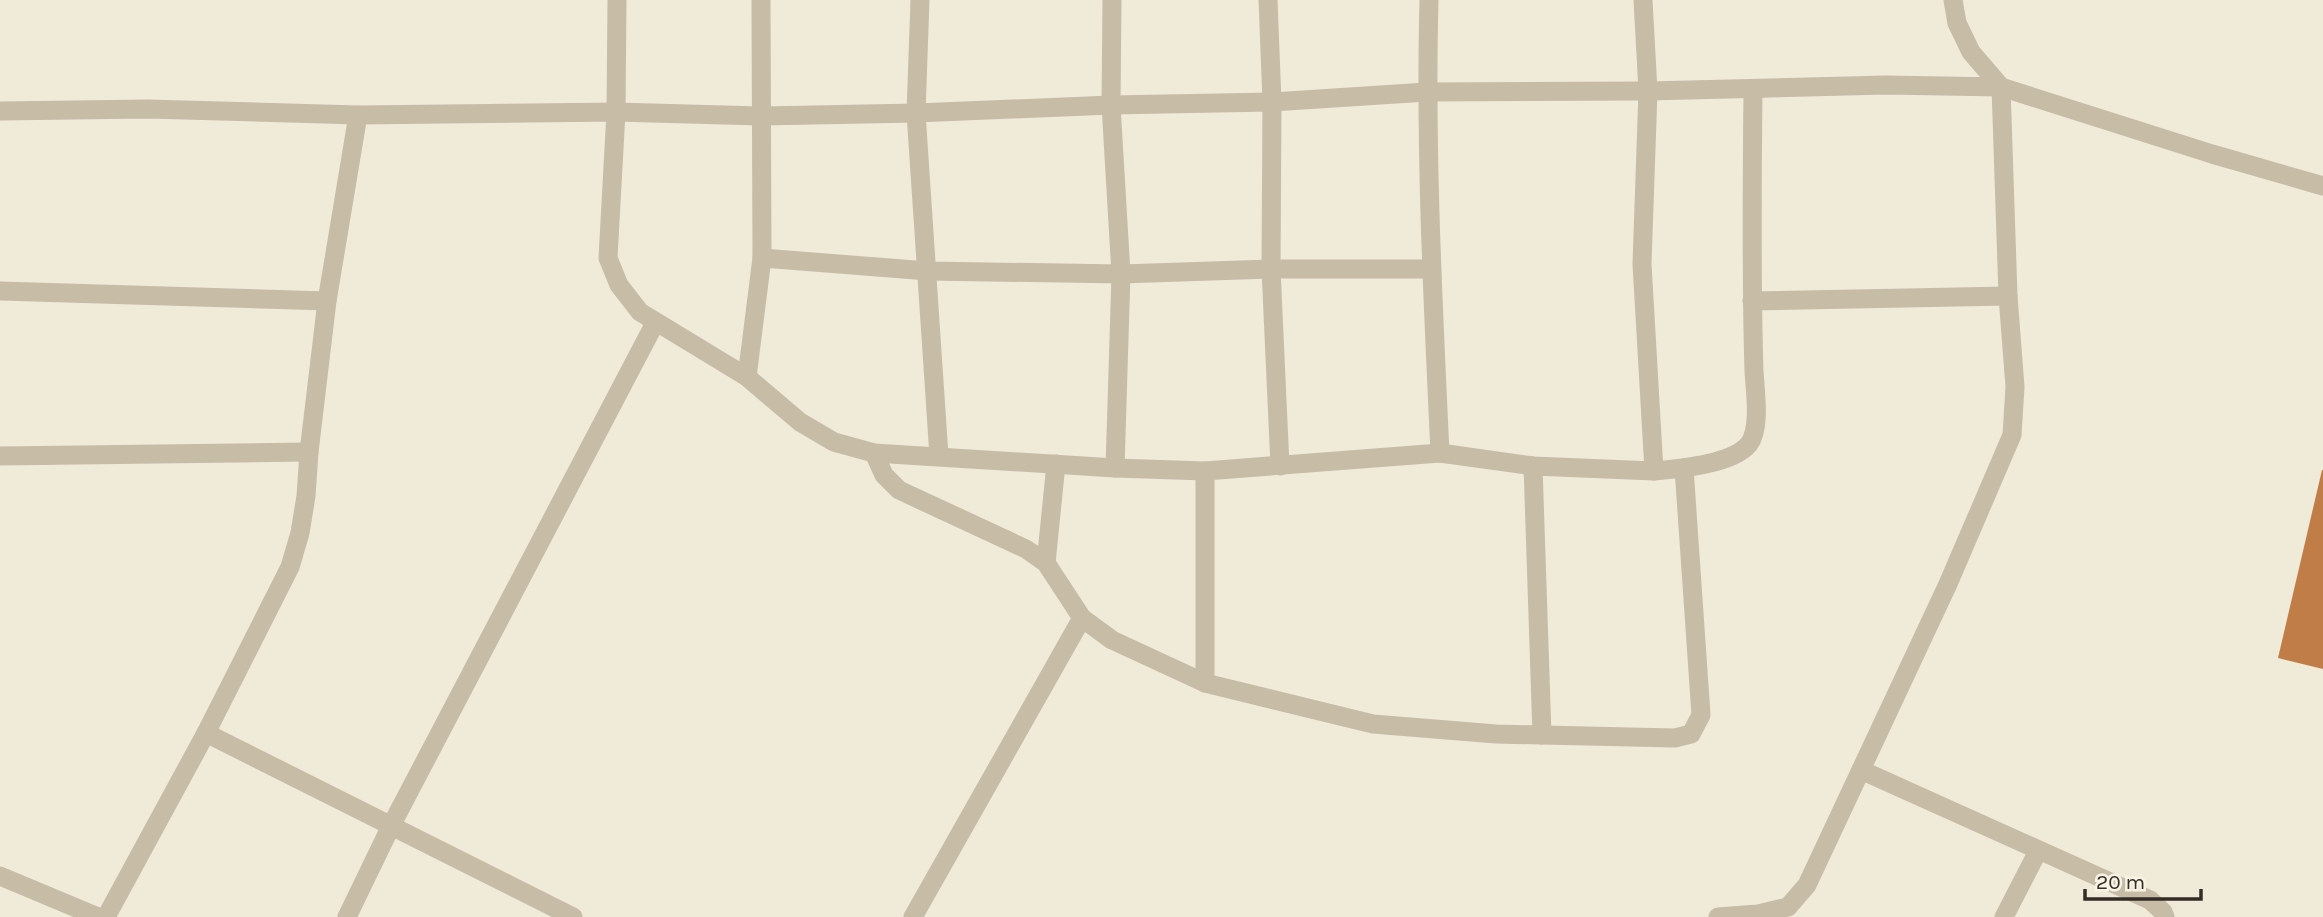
<svg xmlns="http://www.w3.org/2000/svg" width="2323" height="917" viewBox="0 0 2323 917" font-family="Karla,sans-serif">
<style>
.building{fill:#c07d47}
.lines{fill:none;stroke-linecap:round;stroke-linejoin:round}
.service{stroke:#c7bca6;stroke-width:19}
.minor{stroke:#c7bca6;stroke-width:19}
</style>
<rect width="100%" height="100%" fill="#f0ead9"/>
<path class="building" d="M2322,470H2323V669L2278,658Z"/>
<g class="lines">
<g class="service">
<path d="M920,0L916,113L939,456"/>
<path d="M1268,0L1272,102L1271,269L1280,466"/>
<path d="M1429,0C1425,151 1433,302 1440,453"/>
<path d="M762,258L928,271L1121,274L1271,269H1431"/>
<path d="M0,291L327,301"/>
<path d="M1752,301L2008,296"/>
<path d="M747,377L762,258L761,0"/>
<path d="M874,453L884,475L899,490L1026,549L1046,563L1082,618L1112,640L1205,683L1373,724L1496,734L1542,735L1533,466"/>
<path d="M0,456L309,452"/>
<path d="M1205,471V683"/>
<path d="M1654,471C1679,469 1733,464 1749,444C1761,428 1755,390 1754,371C1751,277 1752,183 1753,89"/>
<path d="M1046,563L1056,464"/>
<path d="M206,733L573,917"/>
<path d="M1542,735L1675,738L1691,734L1701,715L1684,468"/>
<path d="M1861,770L2150,900L2163,912L2165,917"/>
<path d="M0,876L98,917"/>
<path d="M106,917L206,733L290,567L300,533L306,496L309,452L327,301L358,115"/>
<path d="M347,917L391,826L655,323"/>
<path d="M913,917L1082,618"/>
<path d="M1718,917L1758,914L1788,907L1807,885L1948,584L2012,435L2015,387L2008,296L2001,87L1971,52L1957,23L1953,0"/>
<path d="M2004,917L2038,851"/>
</g>
<g class="minor">
<path d="M617,0L616,112L608,258L619,285L640,312L747,377L800,422L834,442L874,453L1115,468L1205,471L1440,453L1533,466L1654,471L1642,264L1648,91L1643,0"/>
<path d="M1112,0L1111,105L1121,274L1115,468"/>
<path d="M0,111L148,109L358,115L616,112L760,116L916,113L1111,105L1272,102L1427,92L1648,91L1886,85L2001,87L2212,154L2323,186"/>
</g>
</g>
<path d="M2085 889v10h116v-10" fill="none" stroke="#342d27" stroke-width="3.5"/>
<text x="2096" y="889" font-size="21" fill="#342d27" stroke="#f8f3e5" stroke-width="5" paint-order="stroke">20 m</text>
</svg>
